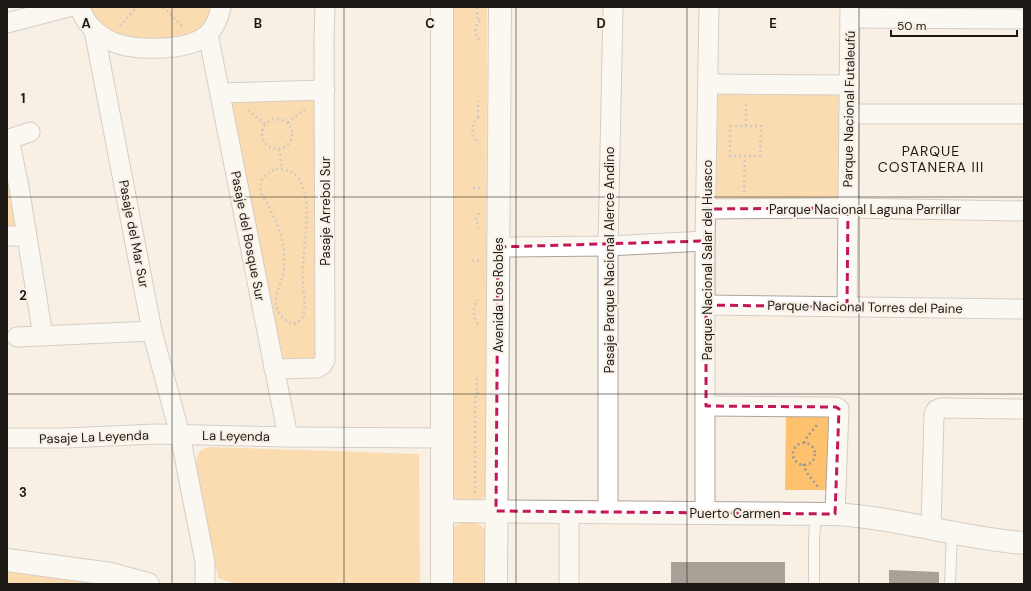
<svg xmlns="http://www.w3.org/2000/svg" width="1031" height="591" viewBox="0 0 1031 591" font-family="'DM Sans',sans-serif">
<style>
.green{fill:#fec26f}
.building{fill:#494039}
.lines{fill:none;stroke-linecap:round;stroke-linejoin:round}
.lane-casing{stroke:#aca49a;stroke-width:12}
.street-casing{stroke:#aca49a;stroke-width:21}
.secondary-casing{stroke:#aca49a;stroke-width:24}
.path{stroke:#9f9991;stroke-width:2.5;stroke-dasharray:2 3;stroke-linecap:butt}
.lane{stroke:#fff;stroke-width:10}
.street{stroke:#fff;stroke-width:19}
.secondary{stroke:#fff;stroke-width:22}
.marked{fill:none;stroke:#c2185b;stroke-width:3;stroke-dasharray:8 5;stroke-linejoin:round}
.grid{fill:none;stroke:#1c1915;stroke-width:1;stroke-opacity:0.55}
.labels{text-anchor:middle;dominant-baseline:central;stroke-width:4;stroke-linejoin:round;paint-order:stroke}
.street-label{font-size:13px;fill:#1c1915;stroke:#f8f0e5}
.neighbourhood-label{font-size:14px;letter-spacing:1px;fill:#1c1915;stroke:#f8f0e5}
.grid-label{font-size:13px;text-anchor:middle;font-weight:bold;fill:#1c1915;stroke:#f8f0e5;stroke-width:4;stroke-linejoin:round;paint-order:stroke}
</style>
<rect width="100%" height="100%" fill="#f8f0e5"/>
<g class="green">
<path d="M89,7H212C209,15 207,23 201,29C186,42 135,42 117,34C104,29 95,19 89,7Z"/>
<path d="M450,7L487,8L486,495L479,502C466,502 457,505 451,492Z"/>
<path d="M830,88L840,95V195L835,202L716,200L714,196L718,93Z"/>
<path d="M228,99H315L321,350L314,361L281,360Z"/>
<path d="M7,158L20,224L7,231Z"/>
<path d="M786,410H820L831,417L827,490H785Z"/>
<path d="M210,447L419,454L420,584H235L218,578L196,466C196,455 199,449 210,447Z"/>
<path d="M469,521C478,522 482,525 486,533L487,584H451V531C455,524 461,522 469,521Z"/>
<path d="M7,567L117,584H7Z"/>
</g>
<g class="building">
<rect x="671" y="562" width="114" height="22"/>
<path d="M889,570L939,572V584H889Z"/>
</g>
<g class="lines">
<g class="lane-casing">
<g id="lane">
<path d="M814,584V539L816,514"/>
<path d="M950,584L952,532"/>
</g>
</g>
<g class="street-casing">
<g id="street">
<path d="M80,7C84,23 98,36 113,42C134,51 183,51 203,38C213,32 219,18 221,7"/>
<path d="M850,18L1024,19"/>
<path d="M7,23L68,7"/>
<path d="M94,30L152,331L180,435L205,562V584"/>
<path d="M208,34L288,437"/>
<path d="M709,84L849,85"/>
<path d="M220,93L325,90"/>
<path d="M849,114H1024"/>
<path d="M9,139L19,187L43,336"/>
<path d="M7,140L30,132"/>
<path d="M706,209L848,208L1024,211"/>
<path d="M7,236H27"/>
<path d="M498,247L608,246L705,241"/>
<path d="M706,305L1024,309"/>
<path d="M847,307L850,7"/>
<path d="M17,337L152,331"/>
<path d="M274,369L317,368L322,365L325,360L324,39L325,7"/>
<path d="M706,406L836,407L839,409L835,514"/>
<path d="M7,438H65L156,434L288,437L442,438"/>
<path d="M569,512V584"/>
<path d="M608,512V246L613,7"/>
<path d="M705,513V241L709,7"/>
<path d="M931,528L934,415L936,410L941,408L1024,409"/>
</g>
</g>
<g class="secondary-casing">
<g id="secondary">
<path d="M442,7V584"/>
<path d="M443,511L835,514C899,518 960,538 1024,543"/>
<path d="M7,560L111,574L148,584"/>
<path d="M496,584L500,7"/>
</g>
</g>
<g class="path">
<path d="M163,7L183,27"/>
<path d="M477,7L478,21"/>
<path d="M480,20C474,27 474,35 481,41"/>
<path d="M120,26L137,7"/>
<path d="M248,110L265,124"/>
<path d="M478,117V101"/>
<path d="M479,117C470,124 470,136 479,143"/>
<circle cx="277" cy="134" r="15"/>
<path d="M288,123L306,108"/>
<path d="M730,126H761L760,156H730Z"/>
<path d="M746,126V102"/>
<path d="M279,149L282,168"/>
<path d="M276,169C320,167 304,237 303,264C303,271 303,279 303,286C304,298 309,319 294,324C285,322 277,313 276,305C274,295 281,284 283,275C289,244 276,219 261,193C258,180 265,173 276,169Z"/>
<path d="M473,188H481"/>
<path d="M744,192L745,156"/>
<path d="M479,213L476,219L479,228"/>
<path d="M472,261H479"/>
<path d="M478,324C473,317 472,307 478,300"/>
<path d="M477,390L476,381L478,377"/>
<path d="M804,443L807,437L817,425"/>
<circle cx="804" cy="454" r="11"/>
<path d="M803,464L807,473L818,487"/>
<path d="M475,493V399L478,392"/>
</g>
<use href="#lane" class="lane"/>
<use href="#street" class="street"/>
<use href="#secondary" class="secondary"/>
</g>
<path d="M0 0H1031V591H0ZM848,208L847,307L706,305V406L836,407L839,409L835,514L496,511L498,247L705,241L706,209Z" fill="#f8f0e5" fill-opacity=".55" fill-rule="evenodd"/>
<path class="marked" d="M848,208L847,307L706,305V406L836,407L839,409L835,514L496,511L498,247L705,241L706,209Z"/>
<path class="grid" d="M172,7V584M344,7V584M516,7V584M687,7V584M859,7V584M7,197H1024M7,394H1024"/>
<g class="labels">
<g class="street-label">
<text transform="translate(849 109) rotate(-89)">Parque Nacional Futaleufú</text>
<text x="865" y="209">Parque Nacional Laguna Parrillar</text>
<text transform="translate(325 211) rotate(-90)">Pasaje Arrebol Sur</text>
<text transform="translate(134 234) rotate(79)">Pasaje del Mar Sur</text>
<text transform="translate(248 236) rotate(79)">Pasaje del Bosque Sur</text>
<text transform="translate(609 260) rotate(-90)">Pasaje Parque Nacional Alerce Andino</text>
<text transform="translate(707 260) rotate(-90)">Parque Nacional Salar del Huasco</text>
<text transform="translate(498 295) rotate(-90)">Avenida Los Robles</text>
<text transform="translate(865 307) rotate(1)">Parque Nacional Torres del Paine</text>
<text transform="translate(236 436) rotate(1)">La Leyenda</text>
<text transform="translate(94 437) rotate(-2)">Pasaje La Leyenda</text>
<text x="735" y="513">Puerto Carmen</text>
</g>
<g class="neighbourhood-label">
<text x="931" y="151">PARQUE<tspan x="931" dy="16">COSTANERA III</tspan></text>
</g>
</g>
<g class="grid-label">
<text x="86" y="28">A</text>
<text x="258" y="28">B</text>
<text x="430" y="28">C</text>
<text x="601" y="28">D</text>
<text x="773" y="28">E</text>
<text x="23" y="103">1</text>
<text x="23" y="300">2</text>
<text x="23" y="497">3</text>
</g>
<rect width="1031" height="591" fill="none" stroke="#1c1915" stroke-width="16"/>
<path d="M891 30v6h126v-6" fill="none" stroke="#1c1915" stroke-width="2"/>
<text x="897" y="30" font-size="12" fill="#1c1915" stroke="#f8f0e5" stroke-width="3" paint-order="stroke">50 m</text>
</svg>
